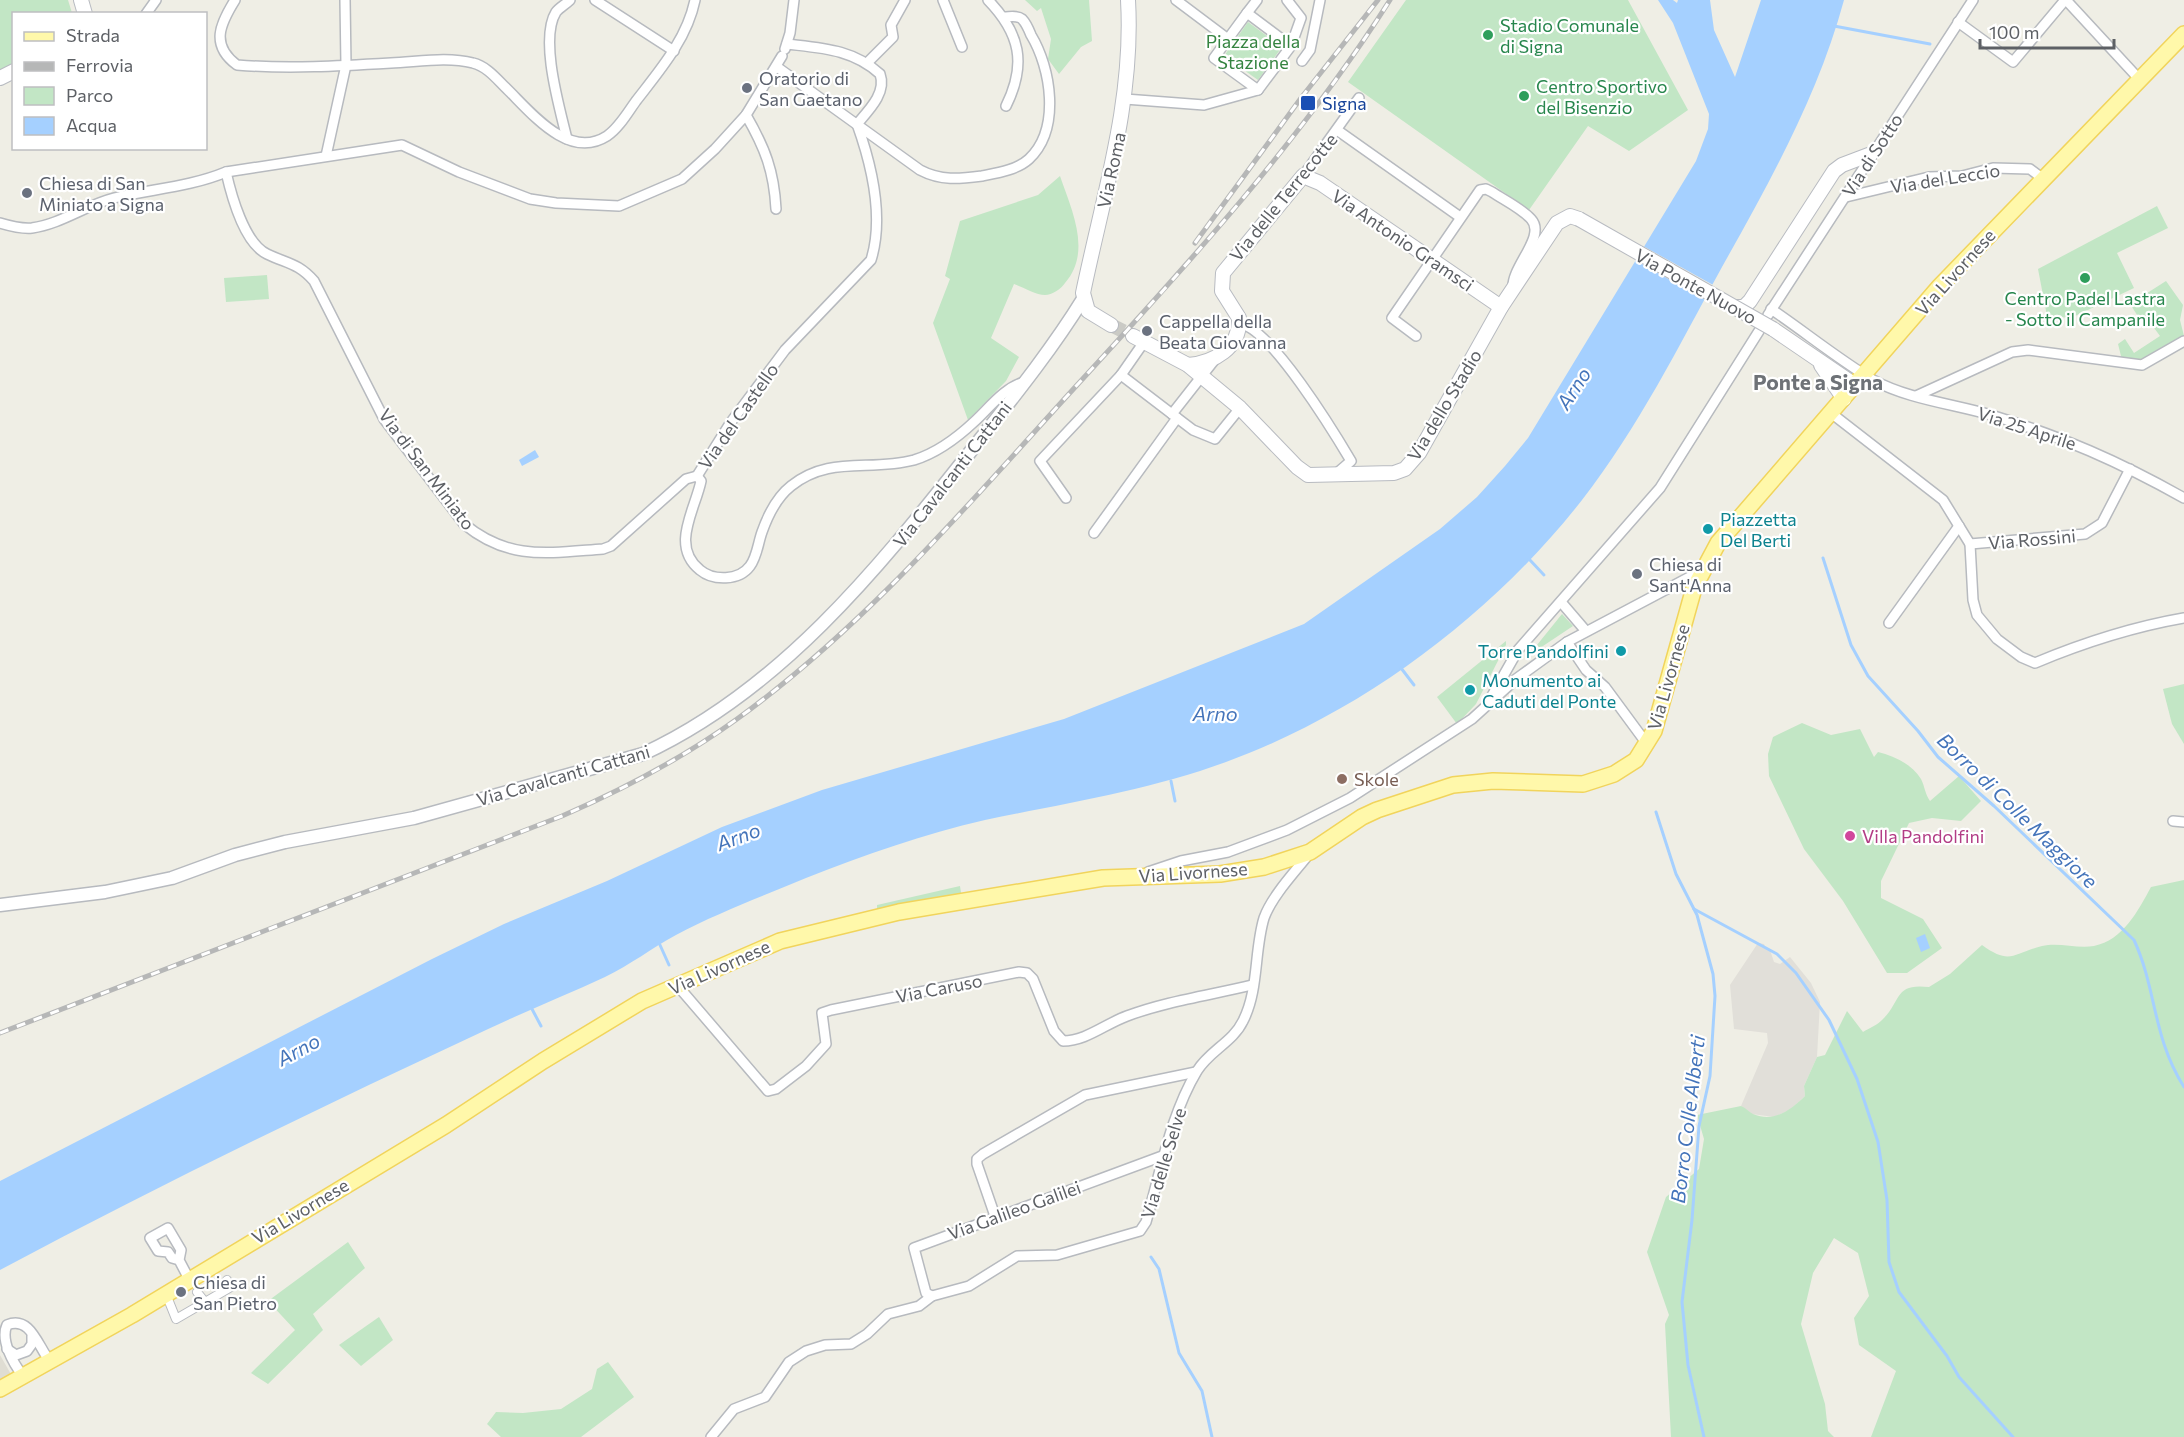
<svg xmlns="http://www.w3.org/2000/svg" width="2184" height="1437" viewBox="0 0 2184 1437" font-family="Commissioner,sans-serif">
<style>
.industrial{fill:#e1dfd9}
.education{fill:#dfddd3}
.green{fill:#c2e6c5}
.water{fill:#a5d0ff}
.pier{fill:#efeee5}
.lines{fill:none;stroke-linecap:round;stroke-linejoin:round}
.stream{stroke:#a5d0ff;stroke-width:3}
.secondary-tunnel{stroke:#cacac5;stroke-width:14;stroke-dasharray:14 7;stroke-linecap:butt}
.pedestrian-casing{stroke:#b7babf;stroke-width:10}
.minor-casing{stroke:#b7babf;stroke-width:12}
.tertiary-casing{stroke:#b7babf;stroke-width:15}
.secondary-casing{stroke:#b8bbc1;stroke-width:16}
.primary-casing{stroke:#f1d45c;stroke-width:18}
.pedestrian{stroke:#fff;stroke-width:8}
.minor{stroke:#fff;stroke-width:9}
.tertiary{stroke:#fff;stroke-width:12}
.secondary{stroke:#fff;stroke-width:14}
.primary{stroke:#fff8aa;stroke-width:15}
.rail-casing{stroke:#b6b7b7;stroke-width:5}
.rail{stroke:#fff;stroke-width:3;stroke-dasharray:9;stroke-linecap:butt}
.secondary-bridge-casing{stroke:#b8bbc1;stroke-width:16;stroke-linecap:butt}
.secondary-bridge{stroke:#fff;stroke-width:14}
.leisure-dot{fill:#2e9e5b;stroke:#fff;stroke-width:2}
.worship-dot{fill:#6b7280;stroke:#fff;stroke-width:2}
.transit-dot{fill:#1a4fb4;stroke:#fff;stroke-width:2}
.culture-dot{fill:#0f9aa8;stroke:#fff;stroke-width:2}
.education-dot{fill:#8d6e63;stroke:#fff;stroke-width:2}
.hotel-dot{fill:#d1479c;stroke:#fff;stroke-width:2}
.labels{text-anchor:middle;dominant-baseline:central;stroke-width:4.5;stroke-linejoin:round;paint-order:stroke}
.leisure-label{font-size:18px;fill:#27864d;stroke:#fff;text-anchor:start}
.park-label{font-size:18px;fill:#358440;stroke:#fff}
.worship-label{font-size:18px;fill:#5b616d;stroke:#fff;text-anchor:start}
.transit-label{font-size:18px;fill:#164399;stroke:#fff;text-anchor:start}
.street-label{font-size:18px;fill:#5d6065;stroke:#fff}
.culture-label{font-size:18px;fill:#0d838f;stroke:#fff;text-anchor:start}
.education-label{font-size:18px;fill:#785e54;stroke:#fff;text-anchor:start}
.hotel-label{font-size:18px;fill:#b23c85;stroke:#fff;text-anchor:start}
.water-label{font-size:20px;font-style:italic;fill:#4474ba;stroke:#fff}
.quarter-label{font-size:21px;font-weight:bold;fill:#6e7277;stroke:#fff}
</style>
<rect width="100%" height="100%" fill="#efeee5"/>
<path class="industrial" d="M1758,943L1764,944L1766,949L1770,950L1774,962L1780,964L1790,957L1811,983L1820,1002L1817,1057L1804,1086L1805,1096L1790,1110L1774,1117L1752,1114L1741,1106L1768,1043L1767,1033L1734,1029L1730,985Z"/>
<path class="education" d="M0,1355L12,1376L0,1383Z"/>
<g class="green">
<path d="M0,0H68L72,13L14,14L13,65L0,70Z"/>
<path d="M1025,0H1089L1092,41L1081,47L1059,74L1048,59L1051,39L1041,8L1037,11Z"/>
<path d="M1406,0H1628L1688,110L1629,151L1588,126L1529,210L1348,82Z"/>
<path d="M1248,22L1282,47L1258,80L1224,56Z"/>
<path d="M1060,176C1072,211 1092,252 1065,283C1061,289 1052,295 1045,295C1036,295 1023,287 1014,284L991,338L1019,357L1006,381L968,420L933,323L950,279L945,276L960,221L1038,195Z"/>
<path d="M2157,206L2168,228L2117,253L2134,288L2071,318L2047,316L2038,269Z"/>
<path d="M267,275L269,299L226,302L224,278Z"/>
<path d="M2166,281L2183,305L2180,320L2184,336L2140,362L2122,360L2118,344L2125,339L2134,353L2160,336L2149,321L2143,324L2130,304Z"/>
<path d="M1562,614L1573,626L1540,648L1537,645Z"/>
<path d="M1506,641V645L1476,704L1457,724L1437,697Z"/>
<path d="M2184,684V744L2172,724L2163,689Z"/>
<path d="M1802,723L1831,735L1860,729L1874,757L1878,752C1894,756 1912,764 1921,779C1925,787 1925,794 1930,801L1959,776L1981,801L1961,821L1932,818L1909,823L1881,881V898L1923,919L1942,948L1907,973H1887L1843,901L1804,849L1769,776L1768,754L1773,737Z"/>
<path d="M2184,880V1437H1871L1896,1371L1859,1345L1854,1318L1869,1296L1858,1253L1834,1238L1813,1273L1801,1324L1825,1404L1828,1431L1834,1437H1671L1665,1324L1669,1315L1647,1252L1666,1197L1699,1169L1704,1139L1697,1115L1741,1106C1746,1108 1749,1112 1753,1114C1774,1123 1791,1110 1805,1096L1804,1086L1817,1057L1825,1055L1847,1011L1863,1032C1869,1028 1878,1025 1883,1019C1902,1000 1894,983 1929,987L1950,974L1982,945C2011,966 2013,953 2042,946C2059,942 2077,949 2094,946C2123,940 2138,911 2151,887Z"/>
<path d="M960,886L962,899L877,912V905Z"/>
<path d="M348,1242L365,1268L313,1314L323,1330L268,1384L251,1373L295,1330L268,1301Z"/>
<path d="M379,1317L393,1340L361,1366L339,1345Z"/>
<path d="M608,1362L634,1397L581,1437H501L487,1424L496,1412L523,1413L561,1409L592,1389L597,1369Z"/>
</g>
<g class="water">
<path d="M1658,0H1673L1677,3L1678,0H1710L1714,30L1735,77L1761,0H1844C1818,96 1770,181 1722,267C1679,346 1638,428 1582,500C1492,615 1363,712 1226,762C1147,791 1066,803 985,820C924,834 864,855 806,878C763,896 717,913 676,935C652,948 630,965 605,977C566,995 526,1011 486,1030C323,1106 159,1185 0,1270V1181L432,959L504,924L607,881L722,827L822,790L1064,719L1304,624L1440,529L1477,497L1505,466L1528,438L1696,161L1708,129L1709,114L1673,23Z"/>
<path d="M535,450L539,457L522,466L519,460Z"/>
<path d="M1925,934L1930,948L1921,952L1916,938Z"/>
</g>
<path class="pier" d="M1643,246L1715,286L1707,301L1635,260Z"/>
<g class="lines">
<g class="stream">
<path d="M1834,26L1930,44"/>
<path d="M1823,558L1851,645L1868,676L1918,731L1938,757L1994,806L2134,940C2157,990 2152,1036 2184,1087"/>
<path d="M1529,559L1544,575"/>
<path d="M1401,668L1414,685"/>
<path d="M1171,781L1175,801"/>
<path d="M1656,812L1676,874L1697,915L1713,974L1715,996L1710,1076L1699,1126L1692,1220L1682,1302L1688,1365L1704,1437"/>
<path d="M1694,909L1777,954L1796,973L1829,1020L1857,1079L1878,1142L1887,1200L1889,1262L1899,1292L1947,1356L1959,1377L2013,1437"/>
<path d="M660,945L669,965"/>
<path d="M532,1009L541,1026"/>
<path d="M1151,1257L1159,1269L1179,1353L1202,1391L1212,1437"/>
</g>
<path class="secondary-tunnel" d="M1111,325L1133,336"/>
<g class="pedestrian-casing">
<g id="pedestrian">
<path d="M197,1292L205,1302"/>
<path d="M166,1294L176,1319L231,1287L227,1280"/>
</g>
</g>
<g class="minor-casing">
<g id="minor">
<path d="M235,0C220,24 210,45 237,65C288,69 340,66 391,63C417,62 447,56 473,63C486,66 496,78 505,87C530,111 568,161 607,136C619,128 628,112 636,101C660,70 687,39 695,0"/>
<path d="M595,0L674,51"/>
<path d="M943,0L962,47"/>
<path d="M988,0C1020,33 1027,64 1006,106"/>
<path d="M1176,0L1228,39"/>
<path d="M1287,0L1301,18L1291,46"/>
<path d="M2066,0L2140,80"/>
<path d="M1247,13L1291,46L1258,90L1214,58Z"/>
<path d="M1247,13L1257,0"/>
<path d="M146,14L156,0"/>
<path d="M1958,22L2013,62L2065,0"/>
<path d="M787,44C821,48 853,49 880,74C887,93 868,111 857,124"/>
<path d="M785,49L790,33L794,0"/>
<path d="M1302,61L1310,50L1320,0"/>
<path d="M867,63L893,37L891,25L905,0"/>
<path d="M777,67L920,170C941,181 959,179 982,176C997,173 1017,170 1029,159C1061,129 1051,68 1031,35C1029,30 1026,23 1022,19C1017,15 1010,17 1004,17"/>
<path d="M1125,99L1204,105L1258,90"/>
<path d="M746,115C765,148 774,171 776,209"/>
<path d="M1337,130L1460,217"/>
<path d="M567,139C560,109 539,39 556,12C559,8 566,4 570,0"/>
<path d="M326,156L346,65L345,0"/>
<path d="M226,172C231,194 244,243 267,254C288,264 298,263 314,281L384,419L464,524C509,561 548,553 603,549L611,546L686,479L697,476"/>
<path d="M1303,176L1359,98"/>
<path d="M1846,197L1929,177L1962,176L1993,168L2030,169L2042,178"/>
<path d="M0,223C10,226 21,229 32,228C61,224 86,205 114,198C151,189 190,187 226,172L402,145L459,172L530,199L556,203L619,206L682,179L715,149L746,115L782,56"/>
<path d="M1771,309C1805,332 1838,359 1873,380C1908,399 1953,404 1991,415C2063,437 2118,461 2184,498"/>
<path d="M1768,315L1973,0"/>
<path d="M1240,324C1270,327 1335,434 1351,461L1336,474"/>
<path d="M1416,336L1392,318L1480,190L1486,189L1492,192C1504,200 1521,208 1531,219C1547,236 1511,267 1513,288"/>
<path d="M1216,358L1172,414L1193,430L1215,439L1240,408"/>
<path d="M1121,375L1172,414"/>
<path d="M1916,396L2012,352L2028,350L2142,365L2184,341"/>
<path d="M1831,413L1943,500L1970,544L1973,600L1977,615L1997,639L2021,657L2035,663C2083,643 2132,627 2184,618"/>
<path d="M697,476L701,481C695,510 670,546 700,570C713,581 739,581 750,566C757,557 758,543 762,532C768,515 777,497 791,486C830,455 869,472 914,460C937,453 957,438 975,421C990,407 1004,388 1024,382"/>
<path d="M697,476L731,422L785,350L871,260C884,218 872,166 857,124"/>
<path d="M1066,498L1040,461L1121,375L1144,342"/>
<path d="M1094,533L1177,418"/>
<path d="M1970,544L2085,534L2102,523L2130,469"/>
<path d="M1561,602L1585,630"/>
<path d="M1889,623L1959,526"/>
<path d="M1567,642L1586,670L1605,687L1647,744"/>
<path d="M1489,701L1518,650L1660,488L1759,331"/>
<path d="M2173,821L2184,822"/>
<path d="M1148,872L1181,861L1228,852L1287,830L1350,798L1472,719L1516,679L1567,642L1701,571"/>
<path d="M677,985L768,1091L776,1089L806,1066L826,1044L822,1013L831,1010L1019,972L1027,973L1033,979L1054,1031L1063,1041C1086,1041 1105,1024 1127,1016C1167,1001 1211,995 1252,985"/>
<path d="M995,1216L977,1164V1159L983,1154L1085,1095L1196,1072"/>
<path d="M179,1260L181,1250L168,1228L150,1238L158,1251L168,1252L172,1258L179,1260L189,1279"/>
<path d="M932,1296L926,1293L914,1248L1165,1155"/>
<path d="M7,1349L16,1355L27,1351L32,1344V1336"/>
<path d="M23,1376C13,1363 0,1340 7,1325C30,1315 38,1346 49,1360"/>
<path d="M711,1437L734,1409L765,1397L789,1362L806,1351L825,1345L851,1344L867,1334L888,1314L919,1306L932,1296L969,1286L1017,1256L1057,1255L1140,1231L1146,1222C1161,1171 1170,1116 1197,1071C1209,1051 1233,1042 1243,1021C1259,990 1254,951 1264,918C1272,896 1294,873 1309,854"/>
</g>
</g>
<g class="tertiary-casing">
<path id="tertiary" d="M0,905L105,892L172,878L235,855L285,842L414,818L643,754C779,691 876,571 967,456C1007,405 1049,354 1083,299"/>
</g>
<g class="secondary-casing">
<g id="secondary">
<path d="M81,0L85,14"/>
<path d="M0,78L14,71"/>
<path d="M1735,307H1744L1750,301L1834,171L1842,165L1871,154"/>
<path d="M1111,325L1088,311L1083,293C1103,196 1134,101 1128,0"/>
<path d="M1773,329L1855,385"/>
<path d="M1133,336L1188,365L1240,408L1297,467L1308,475L1394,473L1405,469L1419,453L1501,307L1557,223L1570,216L1579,219"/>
<path d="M1188,365C1213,363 1241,348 1239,318L1222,291L1223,273L1303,176L1320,183L1501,307"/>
<path d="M1821,365L1844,399"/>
</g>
</g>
<g class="primary-casing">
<path id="primary" d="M0,1389L132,1315L446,1125L543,1061L642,1001L780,941L899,912L1103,878L1220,874L1264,867L1310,852L1362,817L1377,810L1453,785L1493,781L1583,784L1614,774L1636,760L1654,731L1694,588L1718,543L1940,286L2184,34"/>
</g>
<use href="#pedestrian" class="pedestrian"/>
<use href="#minor" class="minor"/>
<use href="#tertiary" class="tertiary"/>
<use href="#secondary" class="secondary"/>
<use href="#primary" class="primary"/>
<g class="rail-casing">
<g id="rail">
<path d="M1195,243L1301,98L1378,0"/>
<path d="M0,1033L562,816C624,789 683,758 737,719C867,625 971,501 1078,384C1189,263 1302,139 1390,0"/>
</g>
</g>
<use href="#rail" class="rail"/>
<g class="secondary-bridge-casing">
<path id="secondary-bridge" d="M1579,219L1773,329"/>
</g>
<use href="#secondary-bridge" class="secondary-bridge"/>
</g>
<g class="leisure-dot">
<circle cx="1488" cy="35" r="6"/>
<circle cx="1524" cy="96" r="6"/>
<circle cx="2085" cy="278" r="6"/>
</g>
<g class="worship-dot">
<circle cx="747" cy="88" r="6"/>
<circle cx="27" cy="193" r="6"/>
<circle cx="1147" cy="331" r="6"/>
<circle cx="1637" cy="574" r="6"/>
<circle cx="181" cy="1292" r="6"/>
</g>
<rect class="transit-dot" x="1300" y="95" width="16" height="16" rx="3"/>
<g class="culture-dot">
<circle cx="1708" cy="529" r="6"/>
<circle cx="1621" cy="651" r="6"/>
<circle cx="1470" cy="690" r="6"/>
</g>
<circle class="education-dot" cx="1342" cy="779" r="6"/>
<circle class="hotel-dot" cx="1850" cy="836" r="6"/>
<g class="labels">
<g class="leisure-label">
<text x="1500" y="25">Stadio Comunale<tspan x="1500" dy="21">di Signa</tspan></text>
<text x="1536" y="86">Centro Sportivo<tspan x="1536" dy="21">del Bisenzio</tspan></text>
<text x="2085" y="298" text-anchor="middle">Centro Padel Lastra<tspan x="2085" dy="21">- Sotto il Campanile</tspan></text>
</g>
<g class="park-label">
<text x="1253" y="41">Piazza della<tspan x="1253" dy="21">Stazione</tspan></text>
</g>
<g class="worship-label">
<text x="759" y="78">Oratorio di<tspan x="759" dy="21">San Gaetano</tspan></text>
<text x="39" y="183">Chiesa di San<tspan x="39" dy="21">Miniato a Signa</tspan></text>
<text x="1159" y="321">Cappella della<tspan x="1159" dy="21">Beata Giovanna</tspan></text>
<text x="1649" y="564">Chiesa di<tspan x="1649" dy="21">Sant'Anna</tspan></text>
<text x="193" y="1282">Chiesa di<tspan x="193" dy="21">San Pietro</tspan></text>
</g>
<g class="transit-label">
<text x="1322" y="103">Signa</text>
</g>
<g class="street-label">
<text transform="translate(1872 155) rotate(-57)">Via di Sotto</text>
<text transform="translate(1111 170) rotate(-78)">Via Roma</text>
<text transform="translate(1945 178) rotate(-9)">Via del Leccio</text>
<text transform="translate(1283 197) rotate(-51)">Via delle Terrecotte</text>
<text transform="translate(1403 240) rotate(34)">Via Antonio Gramsci</text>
<text transform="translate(1955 272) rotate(-48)">Via Livornese</text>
<text transform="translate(1696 286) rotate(29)">Via Ponte Nuovo</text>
<text transform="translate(1444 405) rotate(-59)">Via dello Stadio</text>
<text transform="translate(738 416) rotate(-55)">Via del Castello</text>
<text transform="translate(2027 428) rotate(18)">Via 25 Aprile</text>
<text transform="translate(427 469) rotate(53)">Via di San Miniato</text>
<text transform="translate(952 474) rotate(-52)">Via Cavalcanti Cattani</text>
<text transform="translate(2032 539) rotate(-5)">Via Rossini</text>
<text transform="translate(1668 677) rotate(-74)">Via Livornese</text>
<text transform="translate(563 775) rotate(-16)">Via Cavalcanti Cattani</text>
<text transform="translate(1193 872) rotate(-4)">Via Livornese</text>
<text transform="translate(719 967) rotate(-24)">Via Livornese</text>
<text transform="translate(939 988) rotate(-11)">Via Caruso</text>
<text transform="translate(1163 1163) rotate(-73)">Via delle Selve</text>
<text transform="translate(1014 1210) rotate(-20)">Via Galileo Galilei</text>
<text transform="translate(300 1211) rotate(-31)">Via Livornese</text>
</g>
<g class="culture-label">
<text x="1720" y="519">Piazzetta<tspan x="1720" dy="21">Del Berti</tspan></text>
<text x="1609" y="651" text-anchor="end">Torre Pandolfini</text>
<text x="1482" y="680">Monumento ai<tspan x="1482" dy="21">Caduti del Ponte</tspan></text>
</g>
<g class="education-label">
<text x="1354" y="779">Skole</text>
</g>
<g class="hotel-label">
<text x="1862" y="836">Villa Pandolfini</text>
</g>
<g class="water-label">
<text transform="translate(1573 388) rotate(-57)">Arno</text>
<text x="1215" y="713">Arno</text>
<text transform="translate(2018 810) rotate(44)">Borro di Colle Maggiore</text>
<text transform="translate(738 836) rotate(-20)">Arno</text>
<text transform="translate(298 1049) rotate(-28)">Arno</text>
<text transform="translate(1687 1119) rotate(-83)">Borro Colle Alberti</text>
</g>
<g class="quarter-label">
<text x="1818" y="381">Ponte a Signa</text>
</g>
</g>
<rect x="12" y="12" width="195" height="138" fill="#ffffff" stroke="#bebfc1" stroke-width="1.5"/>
<rect x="24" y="32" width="30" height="9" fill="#fff8aa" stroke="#bebfc1" stroke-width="1.5"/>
<text x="66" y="42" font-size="18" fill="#5d6065">Strada</text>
<rect x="24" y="62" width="30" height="9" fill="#b6b7b7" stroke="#bebfc1" stroke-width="1.5"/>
<text x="66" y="72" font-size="18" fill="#5d6065">Ferrovia</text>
<rect x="24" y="87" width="30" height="18" fill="#c2e6c5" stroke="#bebfc1" stroke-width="1.5"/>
<text x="66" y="102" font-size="18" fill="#5d6065">Parco</text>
<rect x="24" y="117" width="30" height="18" fill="#a5d0ff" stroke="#bebfc1" stroke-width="1.5"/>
<text x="66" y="132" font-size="18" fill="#5d6065">Acqua</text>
<path d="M1980 39v9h134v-9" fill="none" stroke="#5d6065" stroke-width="3"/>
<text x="1989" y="39" font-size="18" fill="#5d6065" stroke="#ffffff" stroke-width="4.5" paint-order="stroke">100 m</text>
</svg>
